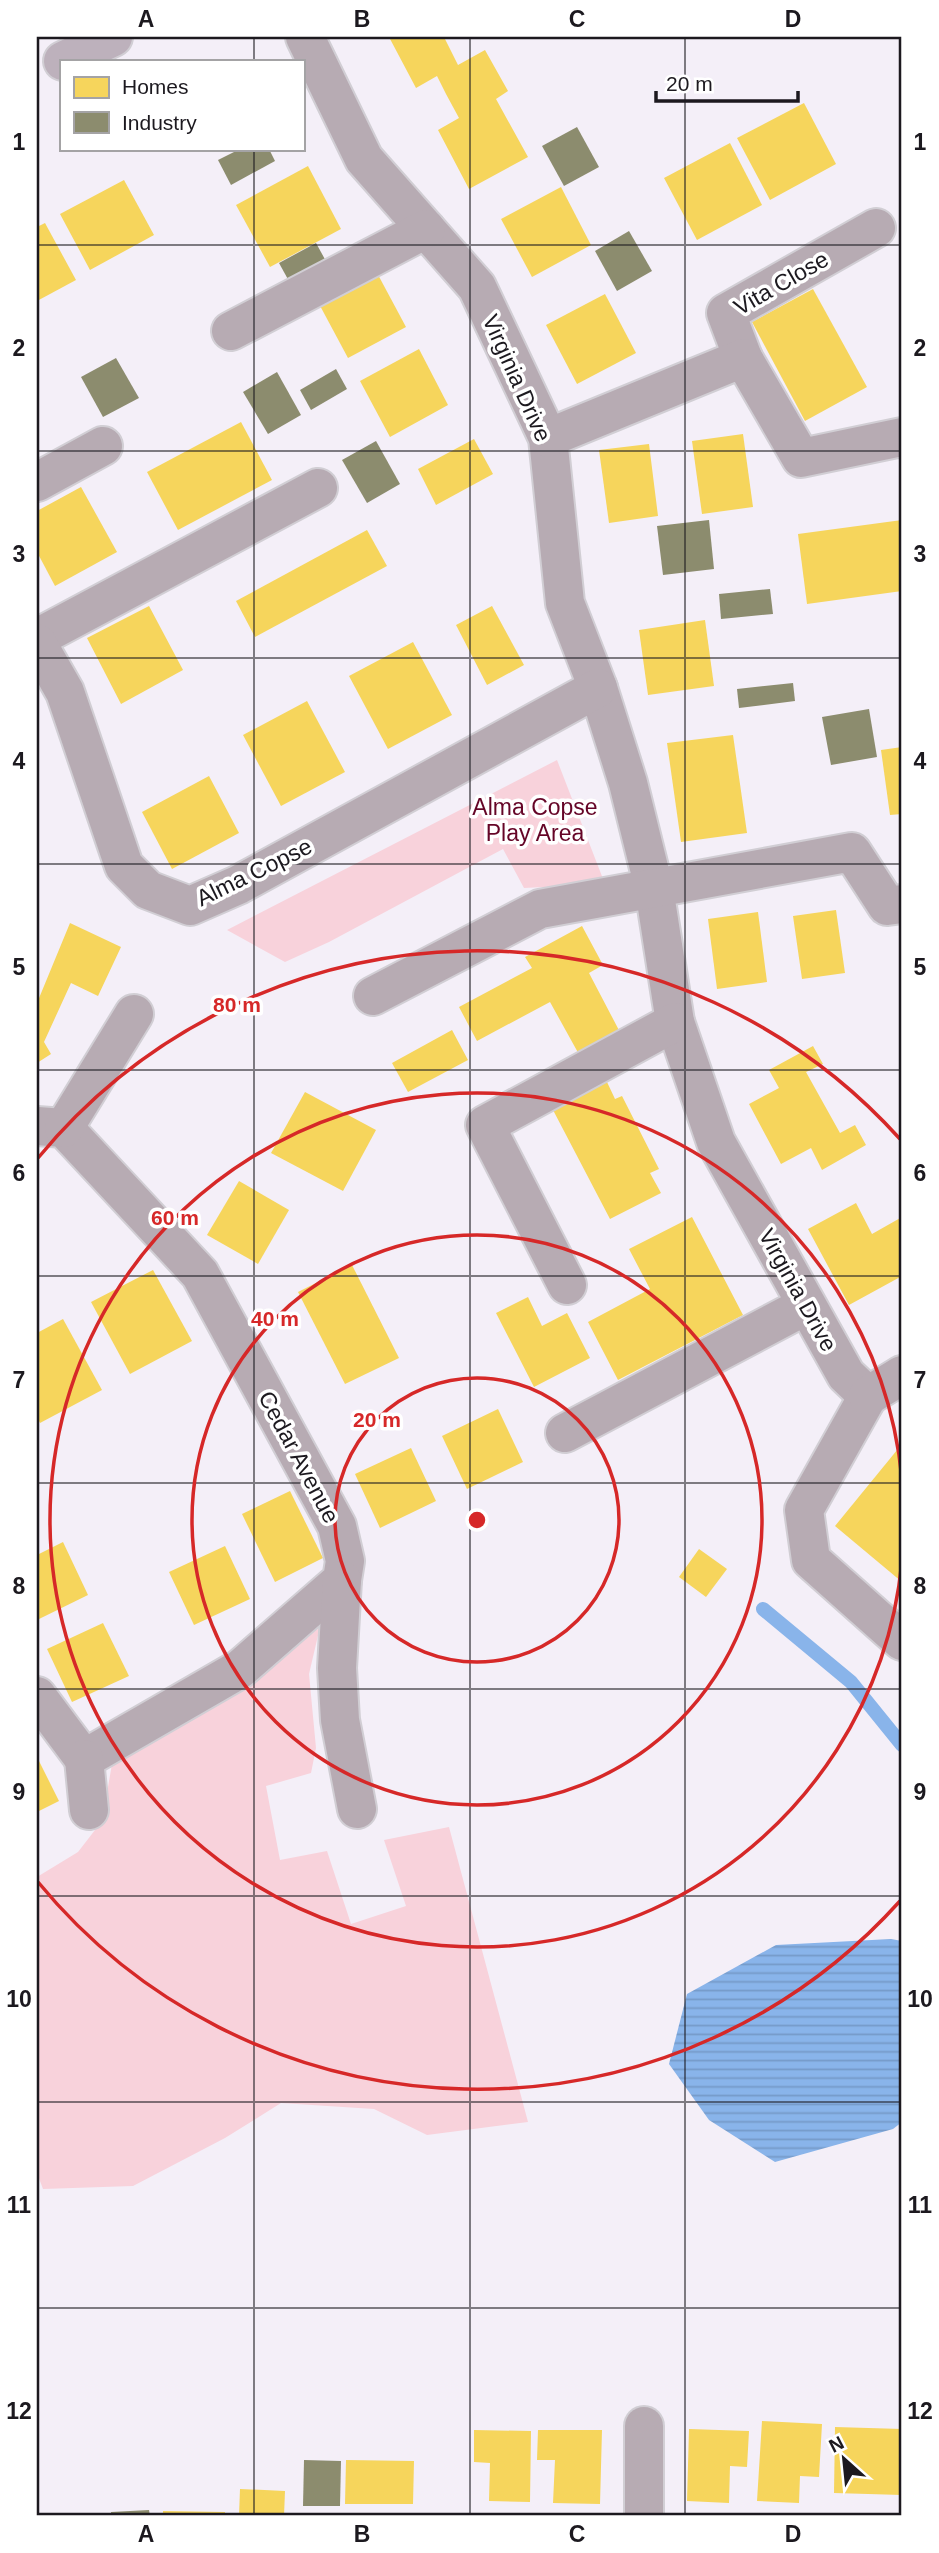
<svg xmlns="http://www.w3.org/2000/svg" width="939" height="2553" viewBox="0 0 939 2553" font-family="Helvetica,sans-serif">
<style>
.green{fill:#f8d2db}
.water{fill:url(#water-rules)}
.homes{fill:#f6d55c}
.industry{fill:#8c8c6e}
.lines{fill:none;stroke-linecap:round;stroke-linejoin:round}
.stream{stroke:#89b4ea;stroke-width:14}
.minor-casing{stroke:#d1ced4;stroke-width:42}
.highway-casing{stroke:#d1ced4;stroke-width:42}
.minor{stroke:#b7abb3;stroke-width:38}
.highway{stroke:#bdb1bc;stroke-width:38}
.grid{fill:none;stroke:#1c191f;stroke-width:2;stroke-opacity:0.55}
.ring{fill:none;stroke:#d62828;stroke-width:3.5}
.labels{text-anchor:middle;dominant-baseline:central;stroke-width:7;stroke-linejoin:round;paint-order:stroke}
.street-label{font-size:23px;fill:#1c191f;stroke:#fff}
.park-label{font-size:23px;fill:#650527;stroke:#fff}
.centre{fill:#d62828;stroke:#fff;stroke-width:3.5}
.ring-label{font-size:21px;text-anchor:middle;font-weight:bold;fill:#d62828;stroke:#fff;stroke-width:7;stroke-linejoin:round;paint-order:stroke}
.neatline{fill:none;stroke:#1c191f;stroke-width:2.5}
.grid-label{font-size:23px;text-anchor:middle;font-weight:bold;fill:#1c191f}
</style>
<defs>
<pattern id="water-rules" width="6" height="5" patternUnits="userSpaceOnUse" patternTransform="scale(1.75)"><rect width="6" height="5" fill="#89b4ea"/><path d="M0 2.5h6" fill="none" stroke="#769ac8"/></pattern>
</defs>
<rect width="100%" height="100%" fill="#f4eff8"/>
<g class="green">
<path d="M557,760L605,884L524,888L503,849L329,942L285,962L227,930Z"/>
<path d="M320,1627L309,1674L316,1748L311,1773L266,1786L280,1860L327,1851L351,1924L406,1906L384,1840L449,1827L528,2122L427,2135L374,2109L281,2103L225,2138L133,2186L43,2189L37,2173V1877L78,1852L102,1821L112,1764L250,1684Z"/>
</g>
<path class="water" d="M891,1939L902,1941V2122L893,2129L775,2162L709,2120L669,2064L687,1994L776,1945Z"/>
<g class="homes">
<path d="M389,37H444L458,65L485,50L508,91L496,99L528,157L469,189L438,130L459,118L446,94L437,76L416,88Z"/>
<path d="M804,103L836,164L770,200L737,138Z"/>
<path d="M730,143L762,205L697,240L664,178Z"/>
<path d="M308,166L341,229L270,267L236,205Z"/>
<path d="M124,180L154,235L90,270L60,214Z"/>
<path d="M561,187L591,245L532,277L501,219Z"/>
<path d="M45,223L76,280L37,301V227Z"/>
<path d="M376,271L406,327L348,358L318,302Z"/>
<path d="M813,289L867,387L805,421L752,322Z"/>
<path d="M605,294L636,353L577,384L546,325Z"/>
<path d="M419,349L448,405L390,437L360,381Z"/>
<path d="M241,422L272,480L178,530L147,472Z"/>
<path d="M743,434L753,507L702,514L692,441Z"/>
<path d="M474,439L493,474L436,505L418,469Z"/>
<path d="M649,444L658,516L609,523L599,450Z"/>
<path d="M81,487L117,552L55,586L37,552V511Z"/>
<path d="M902,520V591L807,604L798,534Z"/>
<path d="M367,530L387,566L255,637L236,601Z"/>
<path d="M149,606L183,670L121,704L87,638Z"/>
<path d="M492,606L524,665L487,685L456,625Z"/>
<path d="M705,620L714,686L648,695L639,630Z"/>
<path d="M413,642L452,715L388,749L349,676Z"/>
<path d="M307,701L345,772L281,806L243,735Z"/>
<path d="M733,735L747,833L681,842L667,743Z"/>
<path d="M902,747V814L890,815L881,750Z"/>
<path d="M209,776L239,833L172,869L142,812Z"/>
<path d="M836,910L845,973L802,979L793,916Z"/>
<path d="M758,912L767,982L717,989L708,919Z"/>
<path d="M70,923L121,947L98,996L71,983L44,1042L51,1054L37,1063V1003Z"/>
<path d="M582,926L603,965L589,973L622,1036L581,1058L550,1002L477,1041L459,1007L532,968L525,957Z"/>
<path d="M452,1030L468,1060L408,1092L392,1063Z"/>
<path d="M813,1046L823,1064L806,1072L840,1133L855,1125L866,1145L822,1170L811,1148L781,1164L749,1104L779,1088L769,1070Z"/>
<path d="M607,1082L615,1099L622,1096L659,1169L650,1173L661,1193L610,1219L553,1110Z"/>
<path d="M305,1092L376,1130L343,1191L271,1153Z"/>
<path d="M239,1181L289,1210L258,1264L207,1235Z"/>
<path d="M856,1203L872,1234L902,1217V1276L849,1305L808,1229Z"/>
<path d="M692,1217L743,1315L618,1380L588,1322L650,1289L629,1249Z"/>
<path d="M352,1265L399,1358L345,1384L298,1292Z"/>
<path d="M153,1270L192,1341L130,1374L91,1302Z"/>
<path d="M528,1297L542,1326L567,1313L590,1358L534,1387L496,1313Z"/>
<path d="M63,1319L102,1390L40,1423L37,1417V1333Z"/>
<path d="M498,1409L523,1462L467,1489L442,1436Z"/>
<path d="M902,1444V1582L835,1526Z"/>
<path d="M411,1448L436,1501L380,1528L355,1474Z"/>
<path d="M290,1491L323,1558L275,1582L242,1514Z"/>
<path d="M63,1542L88,1595L37,1620V1555Z"/>
<path d="M225,1546L250,1599L194,1625L169,1572Z"/>
<path d="M699,1549L727,1569L706,1597L679,1577Z"/>
<path d="M103,1623L129,1676L72,1702L47,1649Z"/>
<path d="M37,1757L59,1801L37,1812Z"/>
<path d="M762,2421L822,2424L819,2477L800,2476L799,2503L757,2501Z"/>
<path d="M835,2427L902,2429V2495L834,2493Z"/>
<path d="M689,2429L749,2431L747,2467L730,2466L729,2503L687,2501Z"/>
<path d="M474,2430L531,2431L530,2502L489,2501L490,2463L474,2462Z"/>
<path d="M538,2430H602L600,2504L553,2503L555,2460H537Z"/>
<path d="M346,2460L414,2461L413,2504H345Z"/>
<path d="M240,2489L285,2491L284,2516H239Z"/>
<path d="M163,2511L225,2512V2516H163Z"/>
</g>
<g class="industry">
<path d="M577,127L599,167L564,186L542,146Z"/>
<path d="M240,149H269L275,161L231,185L218,160Z"/>
<path d="M629,231L652,271L617,291L595,251Z"/>
<path d="M316,243L327,263L290,283L279,263Z"/>
<path d="M116,358L139,398L103,417L81,377Z"/>
<path d="M336,369L347,389L311,410L300,390Z"/>
<path d="M277,372L301,415L268,434L243,392Z"/>
<path d="M376,441L400,484L367,503L342,460Z"/>
<path d="M709,520L714,569L663,575L657,526Z"/>
<path d="M770,589L773,614L721,619L719,594Z"/>
<path d="M793,683L795,701L739,708L737,689Z"/>
<path d="M869,709L877,757L831,765L822,717Z"/>
<path d="M304,2460L341,2461L340,2506H303Z"/>
<path d="M149,2510L150,2516H111V2512Z"/>
</g>
<g class="lines">
<path class="stream" d="M763,1609L851,1682L902,1745"/>
<g class="minor-casing">
<g id="minor">
<path d="M305,37L364,159L477,287L548,438L565,603L598,688L628,783L654,888L675,1022L716,1142L846,1375L868,1396"/>
<path d="M231,331L426,229"/>
<path d="M743,358L726,313L876,228"/>
<path d="M548,438L743,358L801,458L902,437"/>
<path d="M37,482L103,446"/>
<path d="M37,638L318,488"/>
<path d="M37,643L65,692L124,866L148,890L190,906L238,885L598,688"/>
<path d="M373,996L540,909L852,852L887,906L902,904"/>
<path d="M37,1126L64,1128L200,1274L337,1526L345,1561L342,1580L240,1669L84,1759L37,1696"/>
<path d="M64,1128L134,1014"/>
<path d="M567,1285L485,1125L675,1022"/>
<path d="M868,1396L804,1510L811,1560L902,1641"/>
<path d="M868,1396L902,1375"/>
<path d="M565,1433L805,1306"/>
<path d="M342,1580L337,1668L340,1720L357,1809"/>
<path d="M84,1759L89,1810"/>
<path d="M644,2426V2516"/>
</g>
</g>
<g class="highway-casing">
<path id="highway" d="M63,61L113,37"/>
</g>
<use href="#minor" class="minor"/>
<use href="#highway" class="highway"/>
</g>
<path class="grid" d="M254,37V61M470,37V2516M685,37V2516M254,149V2516M37,245H902M37,451H902M37,658H902M37,864H902M37,1070H902M37,1276H902M37,1483H902M37,1689H902M37,1896H902M37,2102H902M37,2308H902"/>
<g class="ring">
<circle cx="477" cy="1520" r="142"/>
<circle cx="477" cy="1520" r="285"/>
<path d="M902 1561A427 427 0 1 1 902 1479"/>
<path d="M900 1901A569 569 0 0 1 38 1882M38 1158A569 569 0 0 1 900 1139"/>
</g>
<g class="labels">
<g class="street-label">
<text transform="translate(781 283) rotate(-30)">Vita Close</text>
<text transform="translate(517 378) rotate(66)">Virginia Drive</text>
<text transform="translate(254 872) rotate(-26)">Alma Copse</text>
<text transform="translate(798 1290) rotate(61)">Virginia Drive</text>
<text transform="translate(299 1457) rotate(62)">Cedar Avenue</text>
</g>
<g class="park-label">
<text x="535" y="807">Alma Copse<tspan x="535" dy="26">Play Area</tspan></text>
</g>
</g>
<circle cx="477" cy="1520" r="10" class="centre"/>
<g class="ring-label">
<text x="237" y="1012">80 m</text>
<text x="175" y="1225">60 m</text>
<text x="275" y="1326">40 m</text>
<text x="377" y="1427">20 m</text>
</g>
<rect width="939" height="2553" fill="none" stroke="#ffffff" stroke-width="77"/>
<rect x="60" y="60" width="245" height="91" fill="#ffffff" stroke="#a4a3a5" stroke-width="2"/>
<rect x="74" y="77" width="35" height="21" fill="#f6d55c" stroke="#a4a3a5" stroke-width="2"/>
<text x="122" y="94" font-size="21" fill="#1c191f">Homes</text>
<rect x="74" y="112" width="35" height="21" fill="#8c8c6e" stroke="#a4a3a5" stroke-width="2"/>
<text x="122" y="130" font-size="21" fill="#1c191f">Industry</text>
<g transform="translate(844 2459) rotate(333)" stroke="#ffffff" stroke-width="5" paint-order="stroke">
<path d="M0-5L12 26L0 18L-12 26Z" fill="#1c191f"/>
<text y="-10" font-size="19" font-weight="bold" text-anchor="middle" fill="#1c191f">N</text>
</g>
<path d="M656 91v10h142v-10" fill="none" stroke="#1c191f" stroke-width="3.5"/>
<text x="666" y="91" font-size="21" fill="#1c191f" stroke="#ffffff" stroke-width="5" paint-order="stroke">20 m</text>
<rect x="38" y="38" width="862" height="2476" class="neatline"/>
<g class="grid-label">
<text x="146" y="27">A</text>
<text x="362" y="27">B</text>
<text x="577" y="27">C</text>
<text x="793" y="27">D</text>
<text x="19" y="150">1</text>
<text x="920" y="150">1</text>
<text x="19" y="356">2</text>
<text x="920" y="356">2</text>
<text x="19" y="562">3</text>
<text x="920" y="562">3</text>
<text x="19" y="769">4</text>
<text x="920" y="769">4</text>
<text x="19" y="975">5</text>
<text x="920" y="975">5</text>
<text x="19" y="1181">6</text>
<text x="920" y="1181">6</text>
<text x="19" y="1388">7</text>
<text x="920" y="1388">7</text>
<text x="19" y="1594">8</text>
<text x="920" y="1594">8</text>
<text x="19" y="1800">9</text>
<text x="920" y="1800">9</text>
<text x="19" y="2007">10</text>
<text x="920" y="2007">10</text>
<text x="19" y="2213">11</text>
<text x="920" y="2213">11</text>
<text x="19" y="2419">12</text>
<text x="920" y="2419">12</text>
<text x="146" y="2542">A</text>
<text x="362" y="2542">B</text>
<text x="577" y="2542">C</text>
<text x="793" y="2542">D</text>
</g>
</svg>
